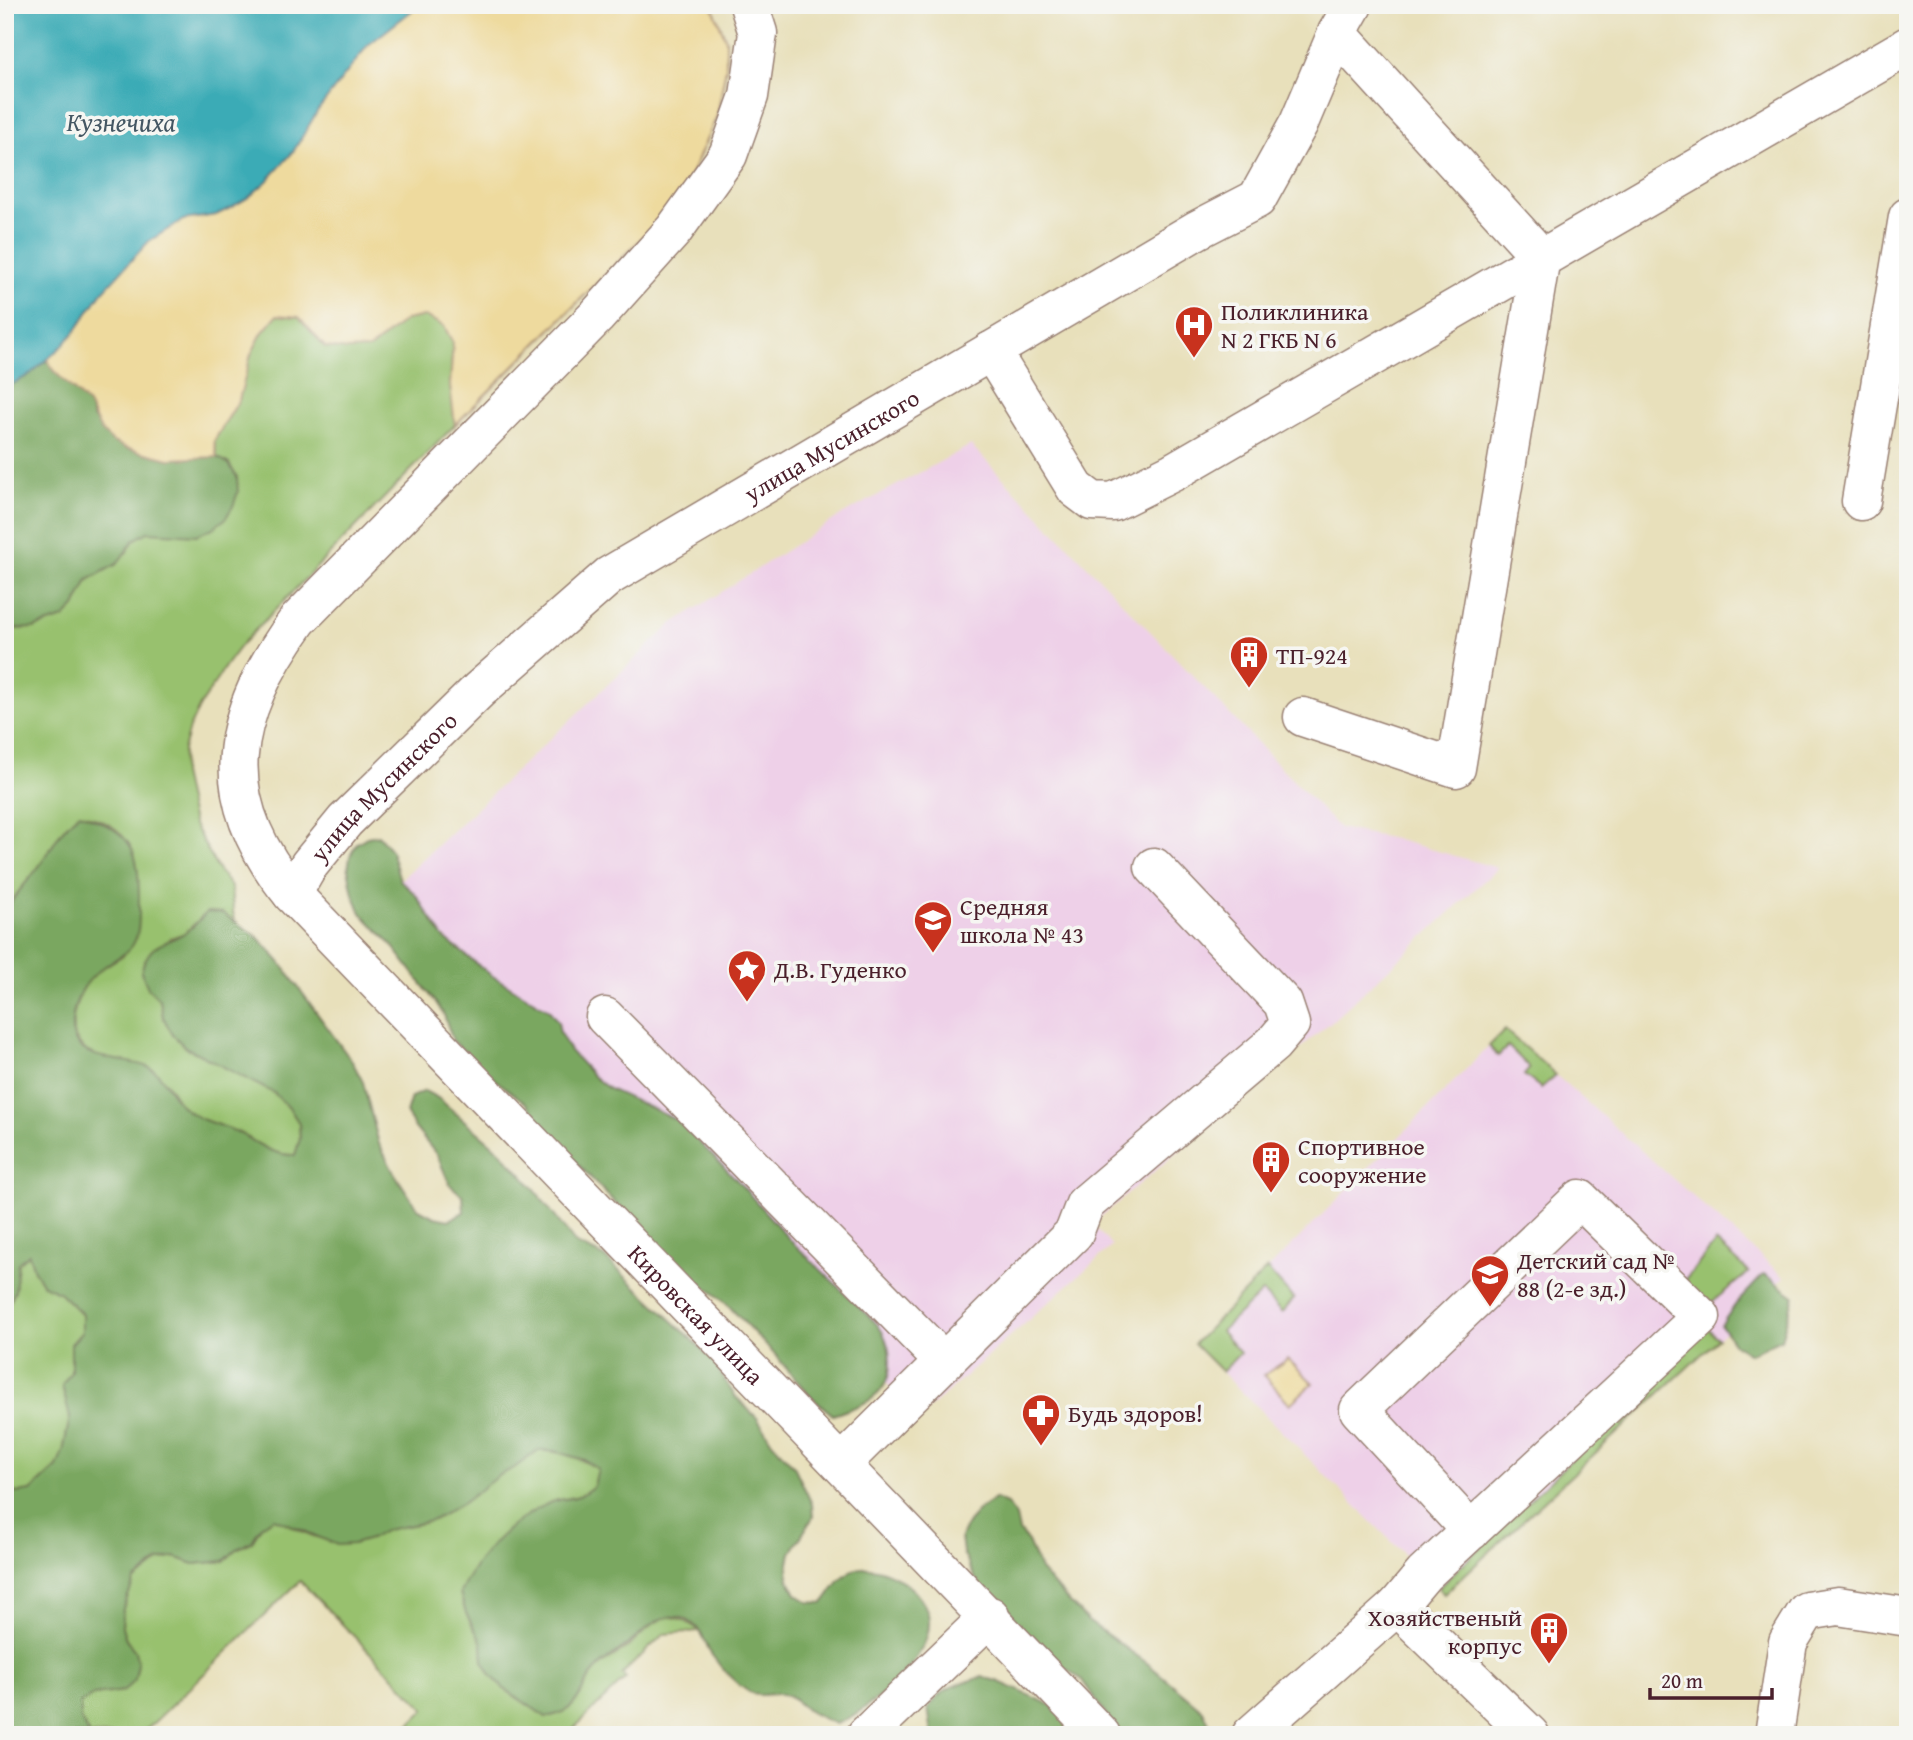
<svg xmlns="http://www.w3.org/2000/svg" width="1913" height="1740" viewBox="0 0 1913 1740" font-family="'Gentium Book Plus',serif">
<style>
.built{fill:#eed0e8}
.green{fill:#98c16e;stroke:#71704c;stroke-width:2}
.forest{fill:#7aa761;stroke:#626346;stroke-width:2}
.sand{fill:#eeda9e;stroke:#9c7c64;stroke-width:2}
.water{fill:#3aabb6;stroke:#426570;stroke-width:2}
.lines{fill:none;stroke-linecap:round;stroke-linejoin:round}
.minor-casing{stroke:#998073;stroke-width:41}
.minor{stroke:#fff;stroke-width:38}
.labels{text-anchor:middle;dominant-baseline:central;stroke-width:7;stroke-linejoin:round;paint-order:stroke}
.poi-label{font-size:24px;fill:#4a1f2b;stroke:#f6f6f2;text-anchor:start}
.street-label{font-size:24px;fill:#4a1f2b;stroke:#f6f6f2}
.water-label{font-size:26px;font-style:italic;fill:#445763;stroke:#f6f6f2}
</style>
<rect width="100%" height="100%" fill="#f6f6f2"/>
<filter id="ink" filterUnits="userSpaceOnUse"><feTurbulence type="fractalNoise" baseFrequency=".0143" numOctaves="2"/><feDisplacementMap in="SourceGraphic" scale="14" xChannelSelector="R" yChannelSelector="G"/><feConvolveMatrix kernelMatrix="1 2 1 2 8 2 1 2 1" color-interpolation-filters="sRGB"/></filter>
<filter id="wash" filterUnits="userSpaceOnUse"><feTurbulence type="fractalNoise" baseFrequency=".00686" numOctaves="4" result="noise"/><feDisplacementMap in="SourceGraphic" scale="28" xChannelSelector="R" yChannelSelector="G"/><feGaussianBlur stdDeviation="1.57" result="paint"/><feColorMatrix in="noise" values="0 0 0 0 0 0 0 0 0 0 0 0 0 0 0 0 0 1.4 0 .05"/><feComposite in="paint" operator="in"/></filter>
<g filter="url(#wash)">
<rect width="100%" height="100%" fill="#e8e0bb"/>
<g class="built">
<path d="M971,445L1339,828L1394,839L1498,868L1331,1022L1092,1224L1112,1246L918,1418L903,1400L394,886L672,624L838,517Z"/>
<path d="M1505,1030L1784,1277L1444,1594L1194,1344Z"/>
</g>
<g class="green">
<path d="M277,315L299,317L325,347L369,349L405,320L425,316L444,326L453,343L450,385L455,425L241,645L226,665L200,706L189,728L183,750L182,774L193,823L217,868L231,887L234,921L222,913L207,912L185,933L170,938L148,988L160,1000L163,1017L173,1035L185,1047L274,1093L290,1109L299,1123L300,1139L295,1155C272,1156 257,1142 237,1132C218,1123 200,1122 184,1108C176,1101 172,1089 165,1082C160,1078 151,1076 145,1074C113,1062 64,1057 74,1013C81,981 97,970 124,955C133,913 152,867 119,832C109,822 92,817 80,813C58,829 53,849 37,869C25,885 14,894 5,913V629L34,628L64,618L75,607L88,580L126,553L134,540L148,531H164L229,464L217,457L214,441L239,400L251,354L262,333Z"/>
<path d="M1505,1030L1556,1075L1541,1088L1524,1075L1530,1068L1508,1046L1498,1056L1489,1046Z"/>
<path d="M1716,1242L1749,1272L1707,1306L1682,1284Z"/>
<path d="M29,1254L34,1270L43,1285L59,1292L82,1315V1332L71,1344L72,1372L62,1386L70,1417L63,1453L57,1467L31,1491L16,1494L5,1488V1311L15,1291L18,1263Z"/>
<path d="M1267,1269L1294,1299L1282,1313L1262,1292L1221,1331L1240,1353L1222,1372L1194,1344Z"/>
<path d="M1704,1324L1718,1339L1444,1594L1438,1588L1675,1360Z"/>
<path d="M537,1451C559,1450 579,1457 598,1469L594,1486L580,1496L551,1502L512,1528L466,1613L482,1643L484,1661L491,1675L503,1688L546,1717C585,1710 575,1690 598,1668C607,1659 619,1654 629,1646C657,1622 663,1603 700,1631L664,1634L622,1674L626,1678L567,1735H418L409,1725L425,1709L300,1581L141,1735H89L81,1719L80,1704L94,1695L124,1691L135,1651L126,1640L122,1627L123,1608L134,1581L159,1561L175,1557L194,1564L224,1561L237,1549L252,1541L262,1525L275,1517C298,1531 323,1543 351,1543C364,1543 374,1534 386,1530C401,1525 418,1526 433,1520C457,1509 475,1491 496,1477C509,1468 524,1461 537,1451Z"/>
</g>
<g class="forest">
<path d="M47,360L57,374L89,404L93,418L126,448L169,459L217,457L229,464L237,477L238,492L233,506L225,519L213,528L197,535L148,532L134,540L117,564L88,580L75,607L64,618L34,628L5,629V388L29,375Z"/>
<path d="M80,813C135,835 139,847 139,905C139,919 140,934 132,946C126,954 119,957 111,962C89,976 74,994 72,1022C69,1066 124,1055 150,1068C166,1076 171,1097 184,1108C202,1123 218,1123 237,1132C257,1142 272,1156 295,1155L300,1139L299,1123L290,1109L274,1093L185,1047L173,1035L163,1017L160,1000L148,988L141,972C150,940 162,947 186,932C194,927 200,919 207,912L222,913L234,921L259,938L280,962L353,1063L363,1082L379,1144L393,1171L417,1208L434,1217L449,1220L464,1212L463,1196L450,1185L437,1155L415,1128L406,1113L411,1097L425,1091L438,1098L501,1152L531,1185L576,1244L603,1256L693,1340L712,1360L735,1396L757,1418L772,1442L794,1466L812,1504L813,1517L791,1553L788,1568L789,1581L796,1594L808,1602L823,1603C833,1591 841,1573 857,1569C884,1561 927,1592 929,1620C932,1659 869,1711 836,1724C826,1720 816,1716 807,1710C799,1704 790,1695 780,1694C769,1693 759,1698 749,1692C734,1683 721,1668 711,1654C706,1647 704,1636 699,1630C681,1609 661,1615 644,1631C630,1645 611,1654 598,1668C575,1690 585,1710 546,1717L503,1688L491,1675L483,1661L482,1643L466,1613L460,1593C478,1554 510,1521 549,1503C559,1498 571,1500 581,1495C585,1493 590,1489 594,1486L598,1469L584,1460L554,1451H537L513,1469L499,1475L463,1503L431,1521L386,1530L370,1539L353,1544L337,1545L274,1518L262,1525L252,1541L237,1549L224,1561L194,1564L175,1557L159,1561L134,1581L123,1608L122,1627L126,1640L135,1651L138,1664L135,1679L124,1691L94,1695L80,1704L81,1719L89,1735H5V1488L16,1493L31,1491L57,1467L63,1452L70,1417L62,1385L71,1372V1344L82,1332V1314L59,1292L43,1285L34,1270L29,1254L18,1263L15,1291L5,1311V913C14,894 25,885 37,869C53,848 59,829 80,813Z"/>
<path d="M378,835L391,850L400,880L415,894L444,938L491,975L549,1010L558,1022L560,1033L570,1051L594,1077L609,1089L677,1120L736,1179L791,1241L877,1324C893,1344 897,1380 873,1398C862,1406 846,1410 833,1415L808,1394L777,1357L725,1302L666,1256L569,1155L527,1104L494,1079L453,1041L444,1015L437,1004L390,943L361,913L353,894L348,869L350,856L357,843L367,837Z"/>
<path d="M1764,1274L1794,1296L1781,1339L1750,1354L1734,1344L1721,1325L1736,1304Z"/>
<path d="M995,1499L1007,1504L1016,1517L1019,1531L1028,1542L1040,1570L1069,1602L1088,1621L1147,1663L1203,1710L1209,1723L1206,1735H1121L1081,1679L1053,1660L978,1584L963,1553L961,1537L968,1522L979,1510Z"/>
<path d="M982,1677L997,1681L1051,1705L1081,1735H932L928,1708C944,1686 957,1684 982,1677Z"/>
</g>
<g class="sand">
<path d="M419,5H712L726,40V68L717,116L686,186L657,223L455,425L450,385L453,343L444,326L425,316L405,320L369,349L348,350L325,347L299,317L277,315L262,333L251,354L239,400L214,441L217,457L169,459L126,448L113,442L101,431L88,404L57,374L47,360L74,333L102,292L149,241L183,220L216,215L230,208L249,197L267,181L293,152L318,110L368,45Z"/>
<path d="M1288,1359L1313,1383L1290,1404L1264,1375Z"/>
</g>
<path class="water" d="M5,5H419L368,45L318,110L293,152L267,181L249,197L230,208L216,215L183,220L149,241L102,292L74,333L58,350L29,375L5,388Z"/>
</g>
<g filter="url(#ink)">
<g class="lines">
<g class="minor-casing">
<g id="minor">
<path id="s1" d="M749,5L758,33L749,96L728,155L674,230L596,317L298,620C228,716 212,797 292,894L1101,1735"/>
<path d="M991,351L1076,489L1092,501L1113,502L1173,472L1908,46"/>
<path d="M1861,501L1908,217"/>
<path d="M1303,717L1456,768L1541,257L1337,33"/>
<path id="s2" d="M292,894L309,865L345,821L479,690L609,576L1197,230L1257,199L1299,123L1337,33L1353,5"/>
<path d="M605,1017L943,1361"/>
<path d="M841,1464L1074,1233L1085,1204L1273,1044L1290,1024L1283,1003L1154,867"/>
<path d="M1397,1606L1424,1574L1701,1317L1580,1199L1359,1410L1471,1531"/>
<path d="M866,1735L990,1616"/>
<path d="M1251,1735L1397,1606L1530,1735"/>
<path d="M1774,1735L1788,1642L1807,1611L1838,1606L1908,1617"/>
</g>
</g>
<use href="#minor" class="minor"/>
</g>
</g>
<defs>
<g id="hospital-pin" transform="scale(2.0125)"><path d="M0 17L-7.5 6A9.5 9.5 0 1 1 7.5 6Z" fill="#c8321e" stroke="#f6f6f2"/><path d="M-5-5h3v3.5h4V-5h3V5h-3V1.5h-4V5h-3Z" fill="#fff"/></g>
<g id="building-pin" transform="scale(2.0125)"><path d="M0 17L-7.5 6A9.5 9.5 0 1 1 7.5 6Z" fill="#c8321e" stroke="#f6f6f2"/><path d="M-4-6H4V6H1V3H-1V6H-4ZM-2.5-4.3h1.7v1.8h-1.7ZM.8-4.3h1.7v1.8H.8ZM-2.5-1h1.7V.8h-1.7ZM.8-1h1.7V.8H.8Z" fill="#fff"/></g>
<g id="school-pin" transform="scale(2.0125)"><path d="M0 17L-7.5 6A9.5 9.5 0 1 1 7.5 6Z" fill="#c8321e" stroke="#f6f6f2"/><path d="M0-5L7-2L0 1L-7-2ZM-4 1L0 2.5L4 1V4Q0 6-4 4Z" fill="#fff"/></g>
<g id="sight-pin" transform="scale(2.0125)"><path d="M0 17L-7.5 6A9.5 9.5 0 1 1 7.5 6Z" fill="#c8321e" stroke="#f6f6f2"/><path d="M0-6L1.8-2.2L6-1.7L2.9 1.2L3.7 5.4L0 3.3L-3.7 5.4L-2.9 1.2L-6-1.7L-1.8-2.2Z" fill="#fff"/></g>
<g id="pharmacy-pin" transform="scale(2.0125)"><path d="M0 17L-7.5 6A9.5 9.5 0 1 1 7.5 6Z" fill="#c8321e" stroke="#f6f6f2"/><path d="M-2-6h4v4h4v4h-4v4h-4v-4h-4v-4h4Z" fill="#fff"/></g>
</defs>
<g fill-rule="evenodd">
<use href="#hospital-pin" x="1194" y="325"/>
<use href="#building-pin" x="1249" y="655"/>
<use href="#school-pin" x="933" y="920"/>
<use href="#sight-pin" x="747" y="969"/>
<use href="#building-pin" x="1271" y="1160"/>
<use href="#school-pin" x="1490" y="1274"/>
<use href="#pharmacy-pin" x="1041" y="1413"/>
<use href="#building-pin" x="1549" y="1631"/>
</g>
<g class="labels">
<g class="poi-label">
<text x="1221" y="311">Поликлиника<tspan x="1221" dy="28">N 2 ГКБ N 6</tspan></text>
<text x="1276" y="655">ТП-924</text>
<text x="960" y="906">Средняя<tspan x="960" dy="28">школа № 43</tspan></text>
<text x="774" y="969">Д.В. Гуденко</text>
<text x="1298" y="1146">Спортивное<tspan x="1298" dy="28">сооружение</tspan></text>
<text x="1517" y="1260">Детский сад №<tspan x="1517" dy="28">88 (2-е зд.)</tspan></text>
<text x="1068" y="1413">Будь здоров!</text>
<text x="1522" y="1617" text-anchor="end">Хозяйственый<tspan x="1522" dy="28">корпус</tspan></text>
</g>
<g class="street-label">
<text stroke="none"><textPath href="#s2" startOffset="709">улица Мусинского</textPath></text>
<text stroke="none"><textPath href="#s2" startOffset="142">улица Мусинского</textPath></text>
<text stroke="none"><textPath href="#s1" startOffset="1675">Кировская улица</textPath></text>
</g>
<g class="water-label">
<text x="121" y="121">Кузнечиха</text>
</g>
</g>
<rect width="1913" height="1740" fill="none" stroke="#f6f6f2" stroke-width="28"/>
<path d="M1650 1688v10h122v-10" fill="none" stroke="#4a1f2b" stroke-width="3.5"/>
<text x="1661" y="1688" font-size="21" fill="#4a1f2b" stroke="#f6f6f2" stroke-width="5" paint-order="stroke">20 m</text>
</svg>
